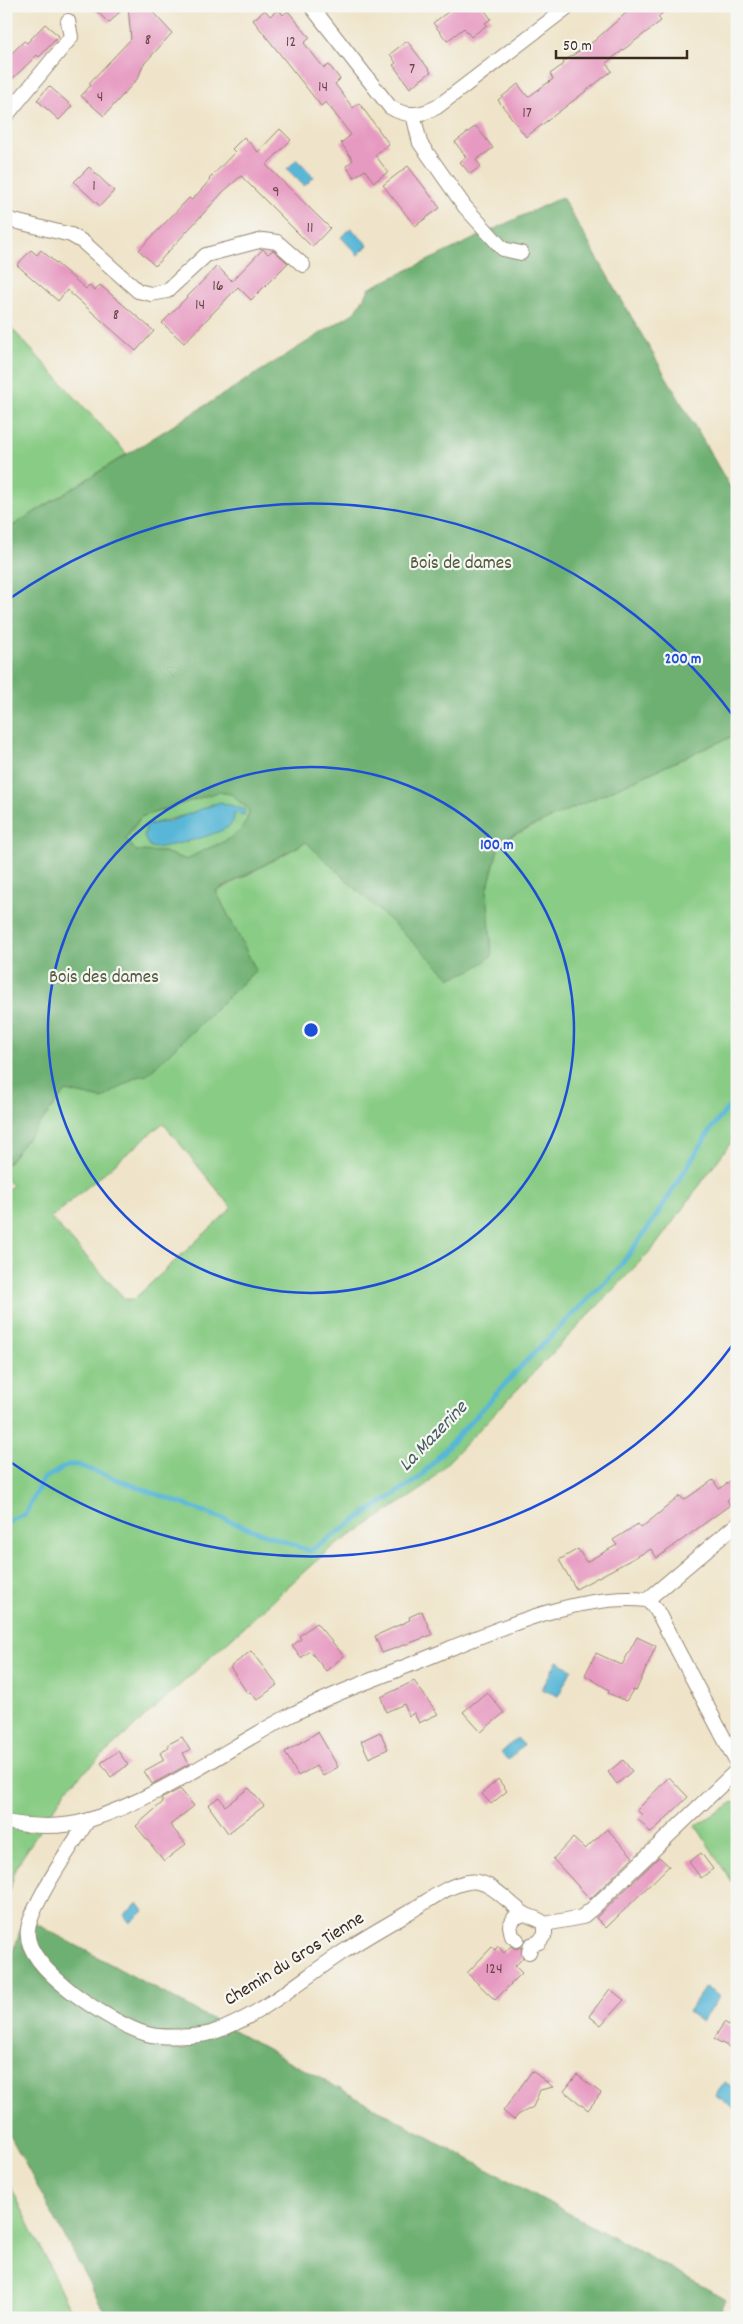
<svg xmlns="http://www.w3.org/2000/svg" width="743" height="2324" viewBox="0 0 743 2324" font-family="Dekko,sans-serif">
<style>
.green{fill:#89cc85;stroke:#627b52;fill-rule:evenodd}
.forest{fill:#6eb072;stroke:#546d48;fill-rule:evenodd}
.water{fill:#59b7d7;stroke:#4a707a}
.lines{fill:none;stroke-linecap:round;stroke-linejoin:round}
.stream{stroke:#59b7d7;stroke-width:5}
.building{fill:#e79ac1}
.street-casing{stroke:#958774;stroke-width:16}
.street{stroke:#fff;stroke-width:14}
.ring{fill:none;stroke:#1d4ed8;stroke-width:2.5}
.labels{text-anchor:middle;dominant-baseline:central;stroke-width:4.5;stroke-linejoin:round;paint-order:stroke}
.number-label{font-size:16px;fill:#664647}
.park-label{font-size:19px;fill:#525b3d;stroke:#f6f6f2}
.street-label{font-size:19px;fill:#3b2a1e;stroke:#f6f6f2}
.water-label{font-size:20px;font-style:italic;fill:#465b5f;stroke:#f6f6f2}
.centre{fill:#1d4ed8;stroke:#f6f6f2;stroke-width:2.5}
.ring-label{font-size:15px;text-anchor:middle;font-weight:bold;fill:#1d4ed8;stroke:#f6f6f2;stroke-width:4.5;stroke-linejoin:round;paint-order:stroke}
</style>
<rect width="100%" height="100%" fill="#f6f6f2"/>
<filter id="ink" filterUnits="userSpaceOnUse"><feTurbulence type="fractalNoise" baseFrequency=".02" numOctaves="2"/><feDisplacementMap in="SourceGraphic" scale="10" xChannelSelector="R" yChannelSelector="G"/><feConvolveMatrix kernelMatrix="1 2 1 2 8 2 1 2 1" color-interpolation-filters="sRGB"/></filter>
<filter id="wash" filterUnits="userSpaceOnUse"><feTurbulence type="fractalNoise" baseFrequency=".0096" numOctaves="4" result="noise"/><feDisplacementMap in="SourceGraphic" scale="20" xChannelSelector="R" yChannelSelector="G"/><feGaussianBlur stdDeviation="1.12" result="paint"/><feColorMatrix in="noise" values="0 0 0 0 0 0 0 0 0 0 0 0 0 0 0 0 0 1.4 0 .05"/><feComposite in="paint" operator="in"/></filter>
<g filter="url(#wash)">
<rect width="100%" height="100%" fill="#efe4c9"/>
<g class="green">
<path d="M6,322L127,454L6,530Z"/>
<path d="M737,734V1134L656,1245L422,1489L327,1551L68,1787L16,1867L6,1906V1192L12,1185L6,1180V1165L66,1091L102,1099L136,1077L147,1075L256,970L216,892L306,842L452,977L492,956L487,891L500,841ZM163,1123L232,1208L134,1299H125L51,1218Z"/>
<path d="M218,792L231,794L249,810C245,843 209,843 187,860L164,852L136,851L126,839L141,817ZM212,804H227L231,807L228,827L171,845L152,824L197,812Z"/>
<path d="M735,1801L737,1804V1890L696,1826Z"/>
<path d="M6,2176L74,2318H6Z"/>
</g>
<g class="forest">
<path d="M562,197L737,499V734L500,841L487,891L492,956L474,969L451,978L306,842L216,891L256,970L147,1075L136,1077L102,1099L66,1091L6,1165V530L355,312L370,288ZM218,792L231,794L249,810C245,843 209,843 187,860L164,852L136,851L126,839L132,828L141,817Z"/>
<path d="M24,1917L726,2299L718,2318H108L6,2128V1978Z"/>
</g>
<g class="water">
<path d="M297,159L314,177L304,186L287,169Z"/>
<path d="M351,228L368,245L358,255L341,237Z"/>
<path d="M220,802L245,810L244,815L234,813C234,817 234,821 231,824C223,835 169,846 154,848L149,846L144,837L146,828L151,824L170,821Z"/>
<path d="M557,1661L572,1669L558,1696L542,1689Z"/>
<path d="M517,1738L524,1745L508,1760L501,1753Z"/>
<path d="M138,1903L144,1911L130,1923L124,1915Z"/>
<path d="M705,1987L719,1996L702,2022L688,2012Z"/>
<path d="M725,2082L737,2090V2110L715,2096Z"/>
</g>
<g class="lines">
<path class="stream" d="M6,1523L25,1514L43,1479L68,1465H78L310,1551L419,1478L527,1360L618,1269L653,1221L711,1129L737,1097"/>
</g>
<g id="blocks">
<g class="building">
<path d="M91,6H125L109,23Z"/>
<path d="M128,6H147L172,33L143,65L138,78L104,116L81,96L91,85L89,83L131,39Z"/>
<path d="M456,6H482L491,19L485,23L487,25L471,37L464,28L447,41L433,23Z"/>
<path d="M634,6H670L658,17L661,21L606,63L612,71L526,137L498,100L518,84L528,97L553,79L550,74L564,64L563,62L594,41Z"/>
<path d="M279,9L283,15L288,11L310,38L304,43L324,68L329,65L340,79L335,84L353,108L359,103L389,144L375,155L388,172L374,182L365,170L354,177L346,166L353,160L341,143L351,135L326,102L321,106L253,20L265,10L270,16Z"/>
<path d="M45,24L59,36L39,57L37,55L6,85V59L24,41L27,43Z"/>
<path d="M407,41L431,72L410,88L393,65L396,63L390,54Z"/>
<path d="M49,86L72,106L59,120L37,100Z"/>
<path d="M476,126L493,148L476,160L481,166L470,174L460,162L466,157L455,142Z"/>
<path d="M280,129L291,140L266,165L330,228L312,247L241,176L223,192L155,266L139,250L189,198L192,200L210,180L209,179L235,152L232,149L244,137L258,152Z"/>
<path d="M408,166L440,208L415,226L383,185Z"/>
<path d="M89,167L114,191L100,206L74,182Z"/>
<path d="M263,249L268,254L273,250L288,263L251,300L238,287L184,343L162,323L217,266L232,281Z"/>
<path d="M31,250L37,255L41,250L86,289L89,286L95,291L100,285L154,331L136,351L67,290L58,301L17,265Z"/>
<path d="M737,1476V1494L727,1500L730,1505L657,1558L651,1549L576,1589L559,1560L578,1549L586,1562L617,1545L613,1540L638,1524L641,1528L680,1496L684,1500L713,1480L719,1489Z"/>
<path d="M422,1611L432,1635L382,1653L375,1636L410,1620L409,1617Z"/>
<path d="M316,1623L344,1656L326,1671L310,1651L301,1658L292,1646L301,1639L299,1636Z"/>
<path d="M637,1637L656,1646L636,1691L633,1690L626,1701L608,1693L609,1690L585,1675L596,1653L622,1665Z"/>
<path d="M251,1651L277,1685L257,1700L250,1692L248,1694L230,1667Z"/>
<path d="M414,1681L438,1714L419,1723L414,1713L409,1716L404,1704L386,1712L381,1697Z"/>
<path d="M487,1692L504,1713L481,1732L463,1712Z"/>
<path d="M318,1732L338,1767L323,1776L316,1766L298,1776L285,1752Z"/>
<path d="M380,1732L388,1749L369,1758L361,1741Z"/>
<path d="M182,1737L190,1750L183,1753L189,1764L152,1784L144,1771L164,1760L160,1753L169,1748L167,1745Z"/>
<path d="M118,1751L128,1765L111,1777L101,1763Z"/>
<path d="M623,1760L632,1771L617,1784L608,1772Z"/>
<path d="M669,1777L688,1797L651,1833L638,1819L642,1815L637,1810Z"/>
<path d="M498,1779L507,1791L491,1804L482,1794Z"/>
<path d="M249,1788L264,1806L228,1833L208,1805L219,1797L225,1806Z"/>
<path d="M180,1789L194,1806L170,1825L186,1844L164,1861L136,1826L163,1802L161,1799Z"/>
<path d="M607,1829L633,1857L590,1899L553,1859L573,1838L585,1849Z"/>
<path d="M701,1853L713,1869L701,1878L689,1862Z"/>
<path d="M659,1857L669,1866L606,1928L596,1918Z"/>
<path d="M498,1946L504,1953L511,1946L516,1949L521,1947L523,1958L515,1966L522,1973L495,2000L467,1973L492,1947L495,1950Z"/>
<path d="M610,1989L624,2000L601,2025L589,2016Z"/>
<path d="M724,2022L737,2030V2051L714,2039Z"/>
<path d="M532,2071L553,2087L540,2090L533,2107L518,2115L514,2120L503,2111Z"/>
<path d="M577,2075L601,2093L588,2110L564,2091Z"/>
</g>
</g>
</g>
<g filter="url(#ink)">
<use href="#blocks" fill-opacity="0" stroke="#958774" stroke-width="1"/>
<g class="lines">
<g class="street-casing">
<g id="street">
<path d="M311,6L390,107C406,117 420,116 437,107L569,6"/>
<path d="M413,114L420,143L465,207L503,249L521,253"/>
<path d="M6,116L71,37L68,21"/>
<path d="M6,219L71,235L83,242L138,291L151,294L167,291L206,255L263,240L277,242L303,265"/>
<path d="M647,1600L737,1524"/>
<path d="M88,1820C72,1846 33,1901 28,1929C21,1968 115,2025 147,2034C161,2038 196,2037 211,2033C259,2018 304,1977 346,1950C367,1936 389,1924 411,1911C428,1901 448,1885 468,1882C489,1878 506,1901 522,1912C529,1918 537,1917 545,1924L582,1917L593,1908L737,1770"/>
<path d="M6,1822C33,1827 63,1828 89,1820C159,1798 222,1752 287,1717C326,1696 370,1681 412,1664C478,1638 574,1591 647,1600L656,1609L737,1763"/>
<path d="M517,1940L512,1936L510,1926L514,1918L524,1914"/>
<path d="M529,1952L531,1945L539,1942L545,1934V1924"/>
</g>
</g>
<use href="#street" class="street"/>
</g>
</g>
<g class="ring">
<circle cx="311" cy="1030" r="263"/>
<path d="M737 1339A526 526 0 0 1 9 1461M9 599A526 526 0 0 1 737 721"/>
</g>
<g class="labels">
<g class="number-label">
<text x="148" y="40">8</text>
<text x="291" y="42">12</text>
<text x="412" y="69">7</text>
<text x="323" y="87">14</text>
<text x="100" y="97">4</text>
<text x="527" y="113">17</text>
<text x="94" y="186">1</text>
<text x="276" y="192">9</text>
<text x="310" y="228">11</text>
<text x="218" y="286">16</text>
<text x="200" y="305">14</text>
<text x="116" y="315">8</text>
<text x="494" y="1969">124</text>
</g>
<g class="park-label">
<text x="461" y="564">Bois de dames</text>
<text x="104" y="978">Bois des dames</text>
</g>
<g class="street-label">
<text transform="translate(295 1960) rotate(-32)">Chemin du Gros Tienne</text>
</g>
<g class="water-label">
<text transform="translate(434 1437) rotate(-46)">La Mazerine</text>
</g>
</g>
<circle cx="311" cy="1030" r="8" class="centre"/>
<g class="ring-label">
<text x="683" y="663">200 m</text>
<text x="497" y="849">100 m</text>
</g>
<rect width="743" height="2324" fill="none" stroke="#f6f6f2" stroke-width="25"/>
<path d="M556 50v8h131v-8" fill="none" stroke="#3b2a1e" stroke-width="2.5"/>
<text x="563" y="50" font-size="15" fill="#3b2a1e" stroke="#f6f6f2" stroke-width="4" paint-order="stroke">50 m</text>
</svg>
